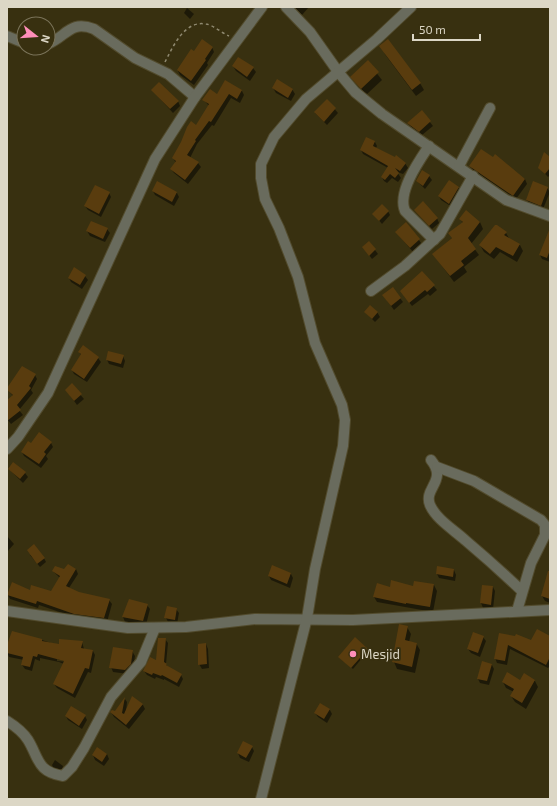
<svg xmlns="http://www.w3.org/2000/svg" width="557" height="806" viewBox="0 0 557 806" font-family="'Exo 2',sans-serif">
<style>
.shadow{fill:#0007;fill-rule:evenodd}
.building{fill:#593c0e}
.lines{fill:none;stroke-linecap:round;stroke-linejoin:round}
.minor-casing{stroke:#524b2d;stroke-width:12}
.path{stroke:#8f8970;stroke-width:1.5;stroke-dasharray:3 3;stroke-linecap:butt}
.minor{stroke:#696b5d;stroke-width:10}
.poi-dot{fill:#ff8eba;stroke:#383010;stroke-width:1.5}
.labels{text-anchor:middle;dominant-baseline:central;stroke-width:4;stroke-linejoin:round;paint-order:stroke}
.poi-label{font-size:13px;fill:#dcd7c6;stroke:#383010;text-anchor:start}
</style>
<rect width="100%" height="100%" fill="#383010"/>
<g class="shadow">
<path d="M294,7H309L302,15Z"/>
<path d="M187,8L194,14L190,19L184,13Z"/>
<path d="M212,47L214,52L207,63L208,65L194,85L180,75L178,71L194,53Z"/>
<path d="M384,53L420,83L424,90L416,96Z"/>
<path d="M368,62L382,80L366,95L352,77Z"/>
<path d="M233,66L253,68L256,72L250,81L236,71Z"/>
<path d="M225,81L242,91L244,95L240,103L231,98L214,126L212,125L197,144L190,158L198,163L201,167L188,184L174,173L171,169L176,163L173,158L196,127L209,106L204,100L217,95Z"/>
<path d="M273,88L292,89L295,94L291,101L276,93Z"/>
<path d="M152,90L178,101L180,106L173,113Z"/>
<path d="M327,100L338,113L327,125L315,113Z"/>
<path d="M422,112L433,126L422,135L411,127L408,123Z"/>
<path d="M375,142L377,146L376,148L405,163L408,168L403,174L397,172L401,178L398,182L392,178L387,183L384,181L382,177L388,168L363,154L361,150Z"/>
<path d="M550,159V175L548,177L539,167Z"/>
<path d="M470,166L525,179L527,184L516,199L473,170Z"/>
<path d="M429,176L432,180L425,189L417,181Z"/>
<path d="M459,188L461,192L452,207L441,200L439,196Z"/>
<path d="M547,188L550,192L543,209L529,204L527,200Z"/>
<path d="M153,191L177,193L179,197L174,206L155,195Z"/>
<path d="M109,193L111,197L101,217L88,210L85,206Z"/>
<path d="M415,210L437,218L439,223L432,229Z"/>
<path d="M388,211L390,215L382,224L374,214Z"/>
<path d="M460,219L480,222L483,229L471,244L479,255L464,267L467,272L454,282L433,254L452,238L463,223Z"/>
<path d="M406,224L422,244L413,252L396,232Z"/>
<path d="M107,229L110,233L105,242L90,236L87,231Z"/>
<path d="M506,233L510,240L520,245L523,251L517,262L500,252L494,259L484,252L480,245Z"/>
<path d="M550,241V262L542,259L540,255Z"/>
<path d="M369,242L378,254L372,259L363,247Z"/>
<path d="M422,272L437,290L430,296L428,294L412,306L404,296Z"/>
<path d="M85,276L88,280L82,289L71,282L69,278Z"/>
<path d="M383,295L400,298L403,302L394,310Z"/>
<path d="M365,312H377L380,317L375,322Z"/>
<path d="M83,347L98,358L101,362L87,382L74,374L72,370L81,355L79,352Z"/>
<path d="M123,356L125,361L123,368L109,364L107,360Z"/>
<path d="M35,375L37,379L31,390L33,393L19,410L23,415L11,424L7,419V401L13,396L7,389Z"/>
<path d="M72,385L84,399L77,405L66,390Z"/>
<path d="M51,443L53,447L46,456L48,459L41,468L24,456L22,452L31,444Z"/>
<path d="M9,469L25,473L28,477L23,483Z"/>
<path d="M7,536L14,544L7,552Z"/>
<path d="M30,555L44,558L46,562L40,567Z"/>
<path d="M273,567L291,574L293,578L290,588L271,580L269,576Z"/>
<path d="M76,569L78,574L69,588L78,593L109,600L112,604L107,622L77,618L39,605L38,608L10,599L8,595L7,598L12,584L30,591L51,592L60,578L53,571Z"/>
<path d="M454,570L456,575L455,581L439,578L437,574Z"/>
<path d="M550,574V603L545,601L542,596Z"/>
<path d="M415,582L434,585L437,591L433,612L377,602L374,597L390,588L414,587Z"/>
<path d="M483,586L493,587L495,591L493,609L483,608L481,603Z"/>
<path d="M130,600L147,605L150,609L146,625L125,622L123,617Z"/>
<path d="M176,609L179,613L177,624L168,622L166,618Z"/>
<path d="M407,627L411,634L409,642L416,643L420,650L415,673L397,669L394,662Z"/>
<path d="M500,634L531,641L550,638V666L548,668L510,649L507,665L497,663L495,658Z"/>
<path d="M483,637L486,641L480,657L471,653L468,649Z"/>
<path d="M165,639L168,643L166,664L168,668L181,675L183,679L179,687L164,679V680L156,677L155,679L147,675L144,671L157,661Z"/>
<path d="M42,640L60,646L82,642L84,649L93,651L95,655L91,673L88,672L75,698L57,688L54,684L64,664L59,662L40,658V661L35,659L32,671L25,669L22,665L24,660L9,657L7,653ZM57,659L69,662L57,661Z"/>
<path d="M206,644L208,649L209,668L202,669L199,664Z"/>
<path d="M367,649L368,651L353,669L339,657Z"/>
<path d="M132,651L135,656L133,669L128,674L113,672L111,667Z"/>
<path d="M483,662L492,665L494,669L489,685L480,683L478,679Z"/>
<path d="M524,675L535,681L538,687L526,709L515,702L511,696L514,692L506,688L503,682L520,681Z"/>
<path d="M132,697L143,705L145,709L129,729L114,717L111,712H115L125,699L127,702L126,712Z"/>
<path d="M321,704L330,710L332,714L327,723L318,717L315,713Z"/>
<path d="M66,716H85L87,720L82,729L68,720Z"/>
<path d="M252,747L254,751L249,762L240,758L238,753Z"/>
<path d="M107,754L109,759L104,766L95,760L93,755Z"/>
<path d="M55,760L63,766L62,770L53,767L52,765Z"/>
</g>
<g class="building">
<path d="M202,39L213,47L205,59L206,60L191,81L177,70L191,49L194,51Z"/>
<path d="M388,39L421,83L412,90L379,46Z"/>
<path d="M238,57L254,67L247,77L232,66Z"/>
<path d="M368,60L379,72L361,89L350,77Z"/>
<path d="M277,79L293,89L288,98L272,88Z"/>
<path d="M225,80L242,90L237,99L229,94L211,122L209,121L195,140L196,141L187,155L199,162L185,180L170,169L176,161L172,158L181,142L187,127L191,121L196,125L209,104L202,100L210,89L217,94Z"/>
<path d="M159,82L179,101L170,109L151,90Z"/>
<path d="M327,99L336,108L324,122L314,112Z"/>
<path d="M422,110L431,121L419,132L407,123Z"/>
<path d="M366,137L375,141L373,146L395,157L396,155L406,163L400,171L395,168L399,173L395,178L390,174L385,180L381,177L388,166L360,150Z"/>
<path d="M481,149L493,157L495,154L525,179L513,196L469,166Z"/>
<path d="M544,152L550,157V168L545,174L538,168Z"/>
<path d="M422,170L430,175L423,186L416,181Z"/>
<path d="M449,180L459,187L449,204L438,196Z"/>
<path d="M157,181L177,192L172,202L152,191Z"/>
<path d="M533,181L548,187L541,206L526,200Z"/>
<path d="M95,185L110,192L99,214L84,206Z"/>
<path d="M423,201L438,218L429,226L414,210Z"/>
<path d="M382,204L389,211L379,221L372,214Z"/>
<path d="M466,210L480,222L468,238L476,249L461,261L464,265L450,276L432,254L452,238L448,233L463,222L459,219Z"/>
<path d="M91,221L108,228L103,239L86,231Z"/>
<path d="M406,222L420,239L410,248L395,232Z"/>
<path d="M495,225H497L507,232L504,235L520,244L513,256L496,247L490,254L479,245Z"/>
<path d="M550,228V250L547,258L539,255Z"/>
<path d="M369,241L376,249L369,256L362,247Z"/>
<path d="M74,267L86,275L80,285L68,278Z"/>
<path d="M422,271L435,285L427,292L425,290L409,303L400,291Z"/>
<path d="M393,287L401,298L391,306L382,295Z"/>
<path d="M370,305L378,312L372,319L364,312Z"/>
<path d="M83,345L99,357L84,379L71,370L81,354L78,352Z"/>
<path d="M108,351L124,355L121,364L106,360Z"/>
<path d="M22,366L36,374L29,386L31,388L17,405L21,410L7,421V400L13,395L7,390V388Z"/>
<path d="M72,383L82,394L74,401L65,390Z"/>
<path d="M39,432L52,442L44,452L46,454L39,464L21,452L28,441L31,443Z"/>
<path d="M13,462L26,472L20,479L8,469Z"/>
<path d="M34,544L45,558L37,564L27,550Z"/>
<path d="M68,564L76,569L66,586L79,592L110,599L104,618L74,614L37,601L36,604L7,595L12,582L30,590L31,585L51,591L60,576L52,571L55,566L64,569Z"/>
<path d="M272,565L291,573L287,584L268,576Z"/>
<path d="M437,566L454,569L453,577L436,574Z"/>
<path d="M548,571H550V599L541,596Z"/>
<path d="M391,580L413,586L414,581L434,584L430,607L406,603V604L373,597L377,583L390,587Z"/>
<path d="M482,585L493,586L491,605L480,603Z"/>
<path d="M129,599L148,604L143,621L122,617Z"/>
<path d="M167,606L177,608L175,620L164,618Z"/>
<path d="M399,624L408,626L405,640L417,643L412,667L392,662Z"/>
<path d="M537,629L550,636V657L546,665L508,645L505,661L494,659L499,633L515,636L516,634L531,640Z"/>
<path d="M12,631L42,639V641L59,644V639L83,641L81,648L93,650L89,669L85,668L73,694L53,684L64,661L38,654L37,657L33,656L30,667L21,665L23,657L7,653V645Z"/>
<path d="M473,632L484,636L478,653L467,649Z"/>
<path d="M355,637L368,649L351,668L338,657Z"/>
<path d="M158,638H166L164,662L167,664L166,665L182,674L177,683L162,675L161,676L153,673L152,675L143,671L150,657L156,660Z"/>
<path d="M206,643L207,664L198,665V644Z"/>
<path d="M113,647L133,650L131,664L125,670L109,668Z"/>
<path d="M482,661L492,664L487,681L477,679Z"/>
<path d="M507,672L520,680L524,673L535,680L522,703L510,696L514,689L502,682Z"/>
<path d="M132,696L143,704L126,725L110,712L112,710L115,711L125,697L122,713L124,714Z"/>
<path d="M320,703L330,709L324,719L314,713Z"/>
<path d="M71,706L86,715L79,726L65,716Z"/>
<path d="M243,741L253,746L246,758L237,753Z"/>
<path d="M97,747L107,754L102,762L92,755Z"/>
</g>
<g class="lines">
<g class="minor-casing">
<g id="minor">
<path d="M286,7L310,32L339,73L355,92L382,114L506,200L550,216"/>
<path d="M7,36L24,43"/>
<path d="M48,44C67,36 70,20 94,29L135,58L168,74L195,97"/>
<path d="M429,146C419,161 397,192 405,211L434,240"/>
<path d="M459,166L490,108"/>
<path d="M371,291L405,266L440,234L473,176"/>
<path d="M7,449L18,437L48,393L155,159L195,97L262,7"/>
<path d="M431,460C448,481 423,488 430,505C436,519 454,530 465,540C484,556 503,573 522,591"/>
<path d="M437,467L474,481L541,520L545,525V535L531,563L517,611"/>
<path d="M7,611L128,628L186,627L255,619L353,620L550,610"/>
<path d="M7,721C15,726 23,732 28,740C39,758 37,772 63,776L72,767L84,748L111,697L141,662L155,628"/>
<path d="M261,799L307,618L315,569L343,446L345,420L342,405L315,343L298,277L279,228L265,199L261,178V164L274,137L306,99L377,39L411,7"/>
</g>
</g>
<path class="path" d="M165,62C173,47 184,20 206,24C213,25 222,33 229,36"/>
<use href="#minor" class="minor"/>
</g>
<circle class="poi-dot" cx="353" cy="654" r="4"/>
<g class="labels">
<g class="poi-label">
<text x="361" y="654">Mesjid</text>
</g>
</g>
<rect width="557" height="806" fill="none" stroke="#dcd7c6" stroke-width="16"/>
<g transform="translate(36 36) rotate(107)"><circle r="19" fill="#383010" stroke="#7a7359"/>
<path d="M0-3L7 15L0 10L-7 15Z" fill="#ff8eba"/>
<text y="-6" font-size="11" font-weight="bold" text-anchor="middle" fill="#dcd7c6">N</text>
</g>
<path d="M413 34v6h67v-6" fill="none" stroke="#dcd7c6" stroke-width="2"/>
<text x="419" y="34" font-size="12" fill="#dcd7c6" stroke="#383010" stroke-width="3" paint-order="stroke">50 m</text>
</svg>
